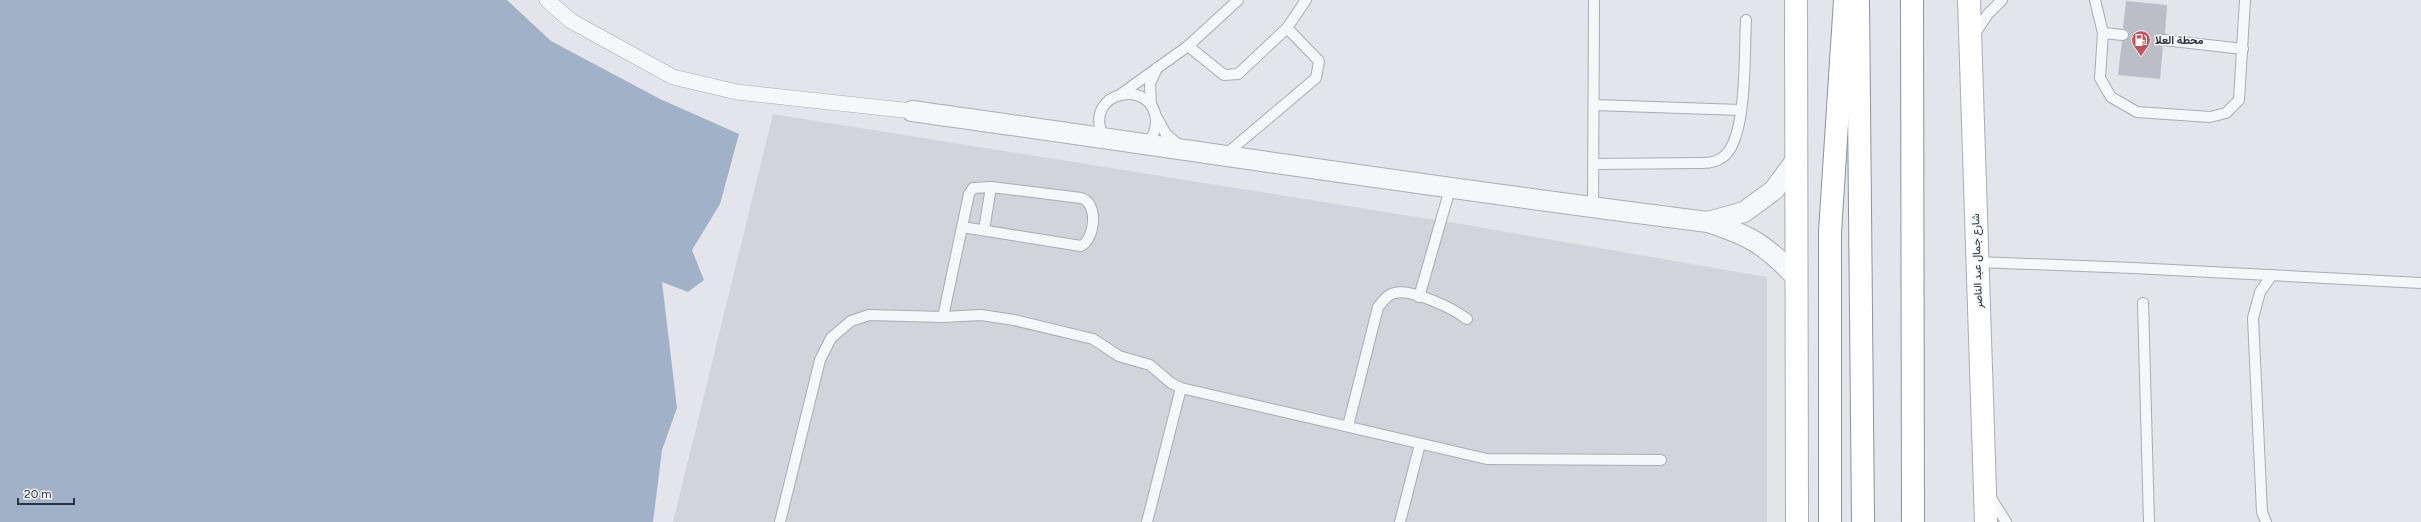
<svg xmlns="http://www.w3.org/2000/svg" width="2421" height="522" viewBox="0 0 2421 522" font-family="Figtree,Vazirmatn,sans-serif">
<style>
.built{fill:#d2d4dc}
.water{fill:#a1b1c7}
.building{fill:#bbbec7}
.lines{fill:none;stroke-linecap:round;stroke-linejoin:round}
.service-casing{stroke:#a8acb4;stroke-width:12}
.pedestrian-casing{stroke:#a8acb4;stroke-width:16}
.minor-casing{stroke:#a8acb4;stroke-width:22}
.secondary-casing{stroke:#a8acb4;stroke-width:24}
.trunk-casing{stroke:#8c92a0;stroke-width:24}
.service{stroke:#f6f7f9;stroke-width:10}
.pedestrian{stroke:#f6f7f9;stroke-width:15}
.minor{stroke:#f6f7f9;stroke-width:20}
.secondary{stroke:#fff;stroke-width:22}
.trunk{stroke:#fff;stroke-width:22}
.labels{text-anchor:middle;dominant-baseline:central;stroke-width:3;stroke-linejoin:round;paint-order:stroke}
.poi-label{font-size:11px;font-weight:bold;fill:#2c3241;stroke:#f3f5f8;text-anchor:start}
.street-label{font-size:11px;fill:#2c3241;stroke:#f3f5f8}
</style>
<rect width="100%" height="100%" fill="#e3e5ea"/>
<path class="built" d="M773,114L1461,224L1767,277V522H673Z"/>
<path class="water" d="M0,0H507L551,41L660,99L739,134L720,204L692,250L704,280L688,292L662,282L677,408L662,450L653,522H0Z"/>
<path class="building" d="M2126,1L2167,5L2165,34L2159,36L2158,40L2163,46L2160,79L2118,75L2122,41H2126L2129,36V32L2123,28Z"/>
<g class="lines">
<g class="service-casing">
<g id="service">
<path d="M2095,0L2103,33L2100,78L2111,97L2137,112L2210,117L2226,113L2239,100L2245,0"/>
<path d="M2103,33L2123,35"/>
<path d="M1974,35L1988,14L2002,0"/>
<path d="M2164,40L2243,49"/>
<path d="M1188,46L1224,75L1238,74L1287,28L1306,0"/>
<path d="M1121,94L1188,46L1238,0"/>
<path d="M1151,105L1150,84L1157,68"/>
<path d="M1594,105L1741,110"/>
<path d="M1157,118L1166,134L1179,145"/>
<path d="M1103,137C1082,89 1155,78 1156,121C1156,130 1153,137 1147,143"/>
<path d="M1226,154L1316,78L1319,61L1287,28"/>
<path d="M1594,164L1702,163C1709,163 1717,162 1723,157C1748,140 1744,50 1746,20"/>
<path d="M1593,208L1594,0"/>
<path d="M984,230L991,187"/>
<path d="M1977,262L2133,268L2421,283"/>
<path d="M1419,297L1450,189"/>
<path d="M2143,303L2149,522"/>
<path d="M943,317L969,194L973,188L991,187L1081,198C1099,203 1095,239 1081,246L962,227"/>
<path d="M1348,426L1378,307C1383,301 1388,294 1395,293C1411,288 1454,309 1467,319"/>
<path d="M1991,498L2006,522"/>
<path d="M780,522L820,360L831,338L851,321L869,315L943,317L981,315L1014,320L1093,339L1119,356L1150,365L1171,383L1181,388L1487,459L1661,460"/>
<path d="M1147,522L1181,388"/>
<path d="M1400,522L1420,444"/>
<path d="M2266,522L2262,512L2253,318L2260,292L2272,275"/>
</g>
</g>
<g class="pedestrian-casing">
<path id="pedestrian" d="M547,0L571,21L673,77L737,92L912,111"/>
</g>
<g class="minor-casing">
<g id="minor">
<path d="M912,111C1177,148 1442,189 1708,222C1751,236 1766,245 1797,278"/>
<path d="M1708,222L1744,212L1774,190L1796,160"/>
</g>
</g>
<g class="secondary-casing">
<g id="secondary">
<path d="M1796,0L1797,522"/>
<path d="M1969,0L1986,522"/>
</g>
</g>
<g class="trunk-casing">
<g id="trunk">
<path d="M1858,0L1863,522"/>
<path d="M1912,0L1913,522"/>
<path d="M1830,522V232L1845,0"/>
</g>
</g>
<use href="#service" class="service"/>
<use href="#pedestrian" class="pedestrian"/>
<use href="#minor" class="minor"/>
<use href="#secondary" class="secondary"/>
<use href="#trunk" class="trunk"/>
</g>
<defs>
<g id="fuel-pin" transform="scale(1)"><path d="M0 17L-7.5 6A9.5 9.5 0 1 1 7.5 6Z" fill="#c5535b" stroke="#f3f5f8"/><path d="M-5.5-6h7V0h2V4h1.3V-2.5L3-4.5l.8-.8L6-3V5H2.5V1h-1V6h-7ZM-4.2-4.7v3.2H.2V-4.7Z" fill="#fff"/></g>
</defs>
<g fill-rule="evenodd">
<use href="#fuel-pin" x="2141" y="40"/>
</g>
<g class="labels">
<g class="poi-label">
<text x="2155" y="40">محطة العلا</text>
</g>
<g class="street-label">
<text transform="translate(1977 261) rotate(-92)">شارع جمال عبد الناصر</text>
</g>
</g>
<path d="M18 498v6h56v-6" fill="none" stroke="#2c3241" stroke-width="2"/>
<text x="24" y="498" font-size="12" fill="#2c3241" stroke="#f3f5f8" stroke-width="3" paint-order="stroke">20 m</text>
</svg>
